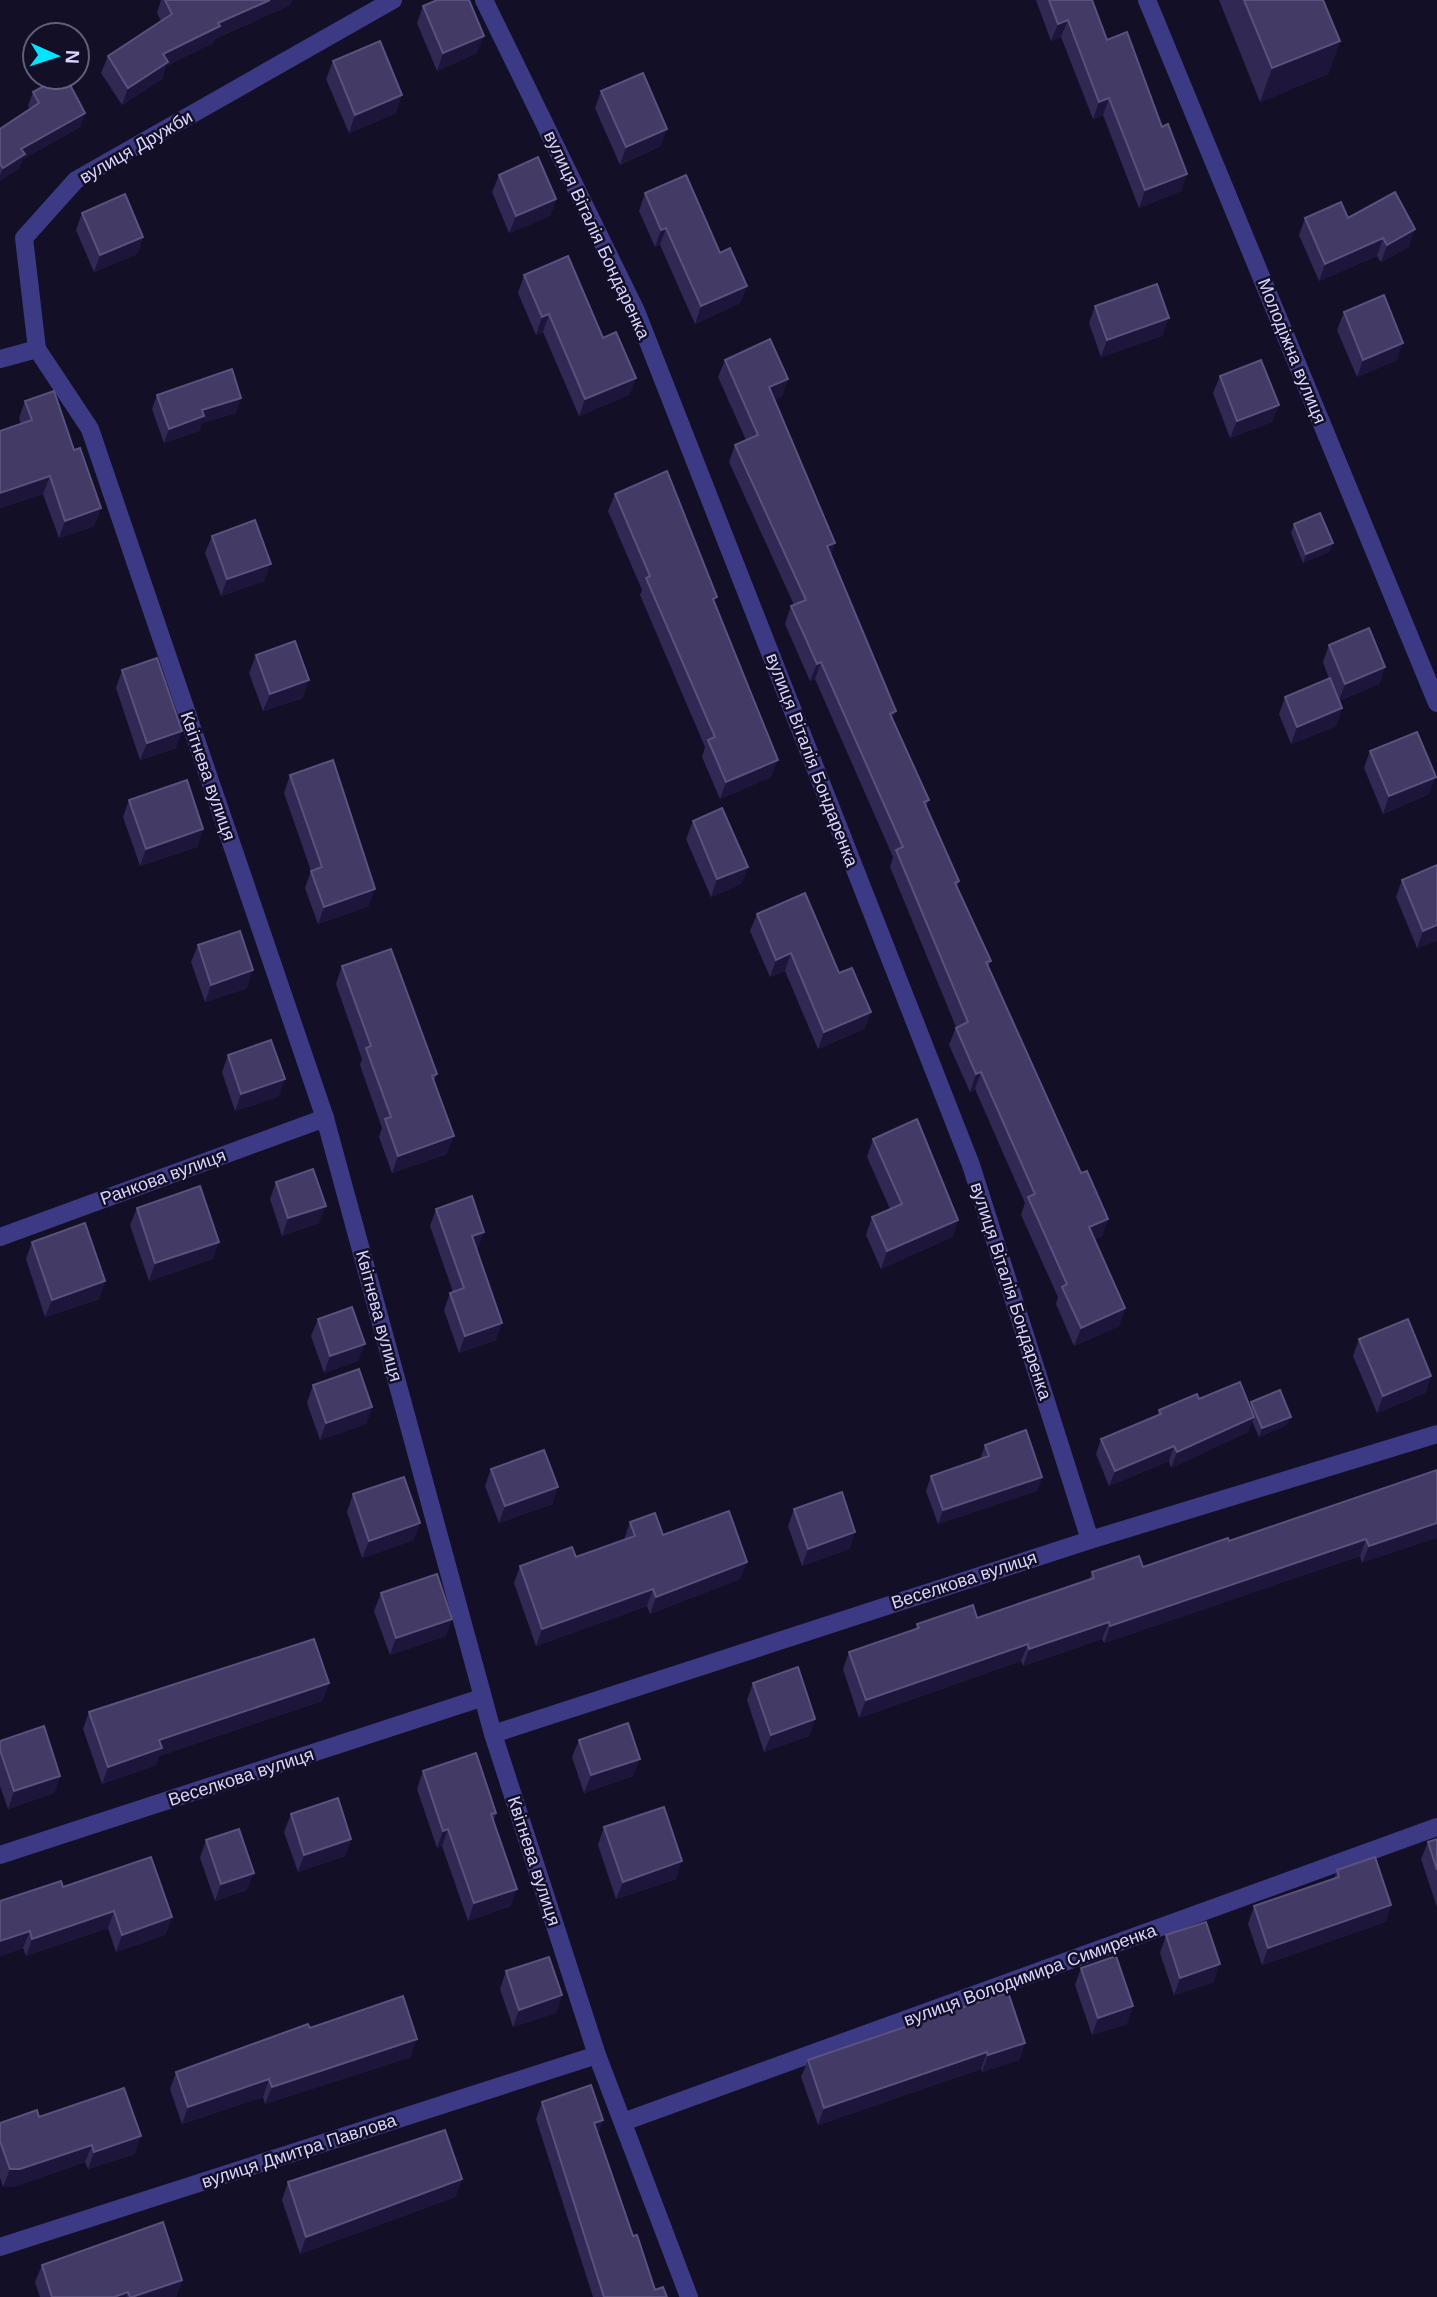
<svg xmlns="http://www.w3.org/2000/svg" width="1437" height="2297" viewBox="0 0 1437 2297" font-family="Helvetica,sans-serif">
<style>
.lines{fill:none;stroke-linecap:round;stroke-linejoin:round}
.street{stroke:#3d3a85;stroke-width:18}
.wall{fill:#312854}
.shaded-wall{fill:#1d163a}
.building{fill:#433a66;stroke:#5a527e;stroke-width:2}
.labels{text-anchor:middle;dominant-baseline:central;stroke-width:5;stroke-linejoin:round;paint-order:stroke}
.street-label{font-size:18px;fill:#d9d4ff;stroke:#130f26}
</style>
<rect width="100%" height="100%" fill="#130f26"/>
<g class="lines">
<g class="street">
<path d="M484,0L636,311L971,1165L1090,1540"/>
<path d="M1147,0L1437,703"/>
<path d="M37,349L90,429L325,1118L493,1734L597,2055L689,2297"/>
<path d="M0,359L37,349L24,238L76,180L393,0"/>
<path d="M0,1237L325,1118"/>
<path d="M493,1734L1090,1540L1437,1434"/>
<path d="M0,1855L481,1698"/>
<path d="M623,2122L1437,1827"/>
<path d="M0,2247L597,2055"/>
</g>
</g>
<g class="wall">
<path d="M161,0H292L290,5L215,39L213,43L166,66L162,79L122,105L101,73L108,56L161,21L157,13Z"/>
<path d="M1036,0H1092L1107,40L1162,127L1187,174L1181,191L1139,208L1103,115L1093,119L1061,37L1051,41Z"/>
<path d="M1219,0H1323L1340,41L1328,74L1260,102Z"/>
<path d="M423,6L477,53L437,71L417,23Z"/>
<path d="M333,61L396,113L349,133L326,79Z"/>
<path d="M601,91L661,146L620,165L595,108Z"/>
<path d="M33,92L85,113L80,127L23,159L19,168L0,181V129L30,109L28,106Z"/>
<path d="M499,175L556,199L550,216L509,233L492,192Z"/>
<path d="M645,193L747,286L740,303L695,324L660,245L655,247L639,211Z"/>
<path d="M82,213L143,237L137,254L94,272L76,230Z"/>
<path d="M1305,218H1348L1409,247L1381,262L1377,256L1319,281L1299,235Z"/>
<path d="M524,275L636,378L629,395L579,416L543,332L536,335L518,293Z"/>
<path d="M1095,306L1162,336L1101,357L1089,323Z"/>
<path d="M1344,312L1397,360L1357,377L1337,330Z"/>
<path d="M725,360L788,379L782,396L774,400L835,543L831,554L893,720L929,800L926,807L959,881L957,887L991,961L988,967L1081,1173L1108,1219L1102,1236L1095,1239L1125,1308L1119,1326L1074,1346L1056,1304L1058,1297L1021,1215L1025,1203L975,1089L970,1092L949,1045L956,1027L890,867L893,857L815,679L810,681L785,624L791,606L794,605L729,462L735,445L746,440L718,377Z"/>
<path d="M1220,376L1272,422L1230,438L1213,393Z"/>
<path d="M157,395L236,413L202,423L199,431L164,443L152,409Z"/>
<path d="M25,401L74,450L101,508L94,526L59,538L43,494L0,508V431L21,424L19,418Z"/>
<path d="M615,494L714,603L771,777L720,799L702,757L705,747L640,595L642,590L608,511Z"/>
<path d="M1294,524L1333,543L1329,552L1303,563L1291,533Z"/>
<path d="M212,536L264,581L221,596L205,553Z"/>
<path d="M1329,645L1385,667L1379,684L1339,701L1342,708L1336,726L1291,744L1279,714L1285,697L1329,679L1323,662Z"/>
<path d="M256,655L303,698L263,711L249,673Z"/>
<path d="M122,670L176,748L140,760L116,688Z"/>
<path d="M1370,751L1429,794L1383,814L1364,768Z"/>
<path d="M290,775L369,906L318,924L305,888L311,871L284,793Z"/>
<path d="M129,800L203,829L197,847L140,866L123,817Z"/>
<path d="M693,821L748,867L741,884L711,897L686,839Z"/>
<path d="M1437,865V940L1417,948L1396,897L1402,880Z"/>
<path d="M757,914L839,973L871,1012L864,1029L818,1049L785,971L770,977L750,931Z"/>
<path d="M198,945L247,988L205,1002L191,962Z"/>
<path d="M342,966L437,1074L434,1081L447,1154L392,1173L379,1137L382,1128L360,1065L362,1059L336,984Z"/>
<path d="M228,1055L285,1079L278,1097L235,1111L222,1072Z"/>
<path d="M873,1139L958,1220L952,1237L881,1269L866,1235L872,1217L890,1209L867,1157Z"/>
<path d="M276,1182L319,1223L282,1236L270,1199Z"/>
<path d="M137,1208L213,1259L149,1281L130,1225Z"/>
<path d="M436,1209L478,1249L476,1250L496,1340L459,1353L444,1310L450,1293L453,1292L430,1226Z"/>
<path d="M32,1242L105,1281L99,1299L45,1317L26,1259Z"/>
<path d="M318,1319L358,1361L324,1373L311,1336Z"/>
<path d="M1359,1339L1431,1376L1425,1393L1377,1413L1353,1356Z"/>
<path d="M313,1385L372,1407L366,1424L320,1440L307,1403Z"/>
<path d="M1199,1399L1250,1407L1251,1402L1287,1425L1259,1437L1252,1421L1248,1432L1171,1468L1169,1461L1109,1486L1096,1454L1101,1439L1157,1416L1159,1410Z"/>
<path d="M985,1445L1042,1477L1037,1491L938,1524L926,1491L931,1476L980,1459Z"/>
<path d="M491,1469L558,1487L552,1504L499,1523L485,1486Z"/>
<path d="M1437,1470L1362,1563L1360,1556L1104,1643L1102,1639L1023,1666L1021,1661L859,1718L843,1669L849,1652L915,1630L917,1624L977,1618L1089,1580L1092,1572L1143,1567L1229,1541Z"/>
<path d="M353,1494L414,1540L362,1558L347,1512Z"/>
<path d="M794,1509L855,1532L849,1549L802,1566L788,1526Z"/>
<path d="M630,1522L663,1535L747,1562L740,1579L650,1614L647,1606L536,1646L514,1583L520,1566L576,1557L624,1540Z"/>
<path d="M381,1593L446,1636L390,1655L374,1611Z"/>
<path d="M329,1683L322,1701L159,1756L156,1765L102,1784L83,1729L89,1712Z"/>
<path d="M753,1683L815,1719L809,1736L764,1752L747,1700Z"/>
<path d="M579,1740L633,1776L584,1793L572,1757Z"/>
<path d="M0,1741L60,1776L54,1793L8,1809L0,1786Z"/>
<path d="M423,1771L496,1813L494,1820L511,1906L468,1921L442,1846L437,1848L417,1789Z"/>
<path d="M291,1814L351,1839L345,1856L298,1872L284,1832Z"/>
<path d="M604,1827L676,1879L616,1899L598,1845Z"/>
<path d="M1437,1839V1907L1421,1859L1428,1842Z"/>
<path d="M206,1840L247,1890L215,1901L200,1858Z"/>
<path d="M1337,1870L1391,1905L1385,1922L1262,1965L1248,1924L1254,1906L1334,1879Z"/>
<path d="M63,1887L172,1917L165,1935L116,1952L108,1928L26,1956L23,1948L0,1956Z"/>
<path d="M1166,1935L1214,1982L1174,1995L1160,1953Z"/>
<path d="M1081,1968L1127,2024L1092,2035L1075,1985Z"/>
<path d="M506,1971L562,1995L556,2013L513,2027L500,1989Z"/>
<path d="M310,2028L411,2057L265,2104L263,2097L182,2124L170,2089L176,2072Z"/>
<path d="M1025,2043L1019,2060L982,2072L981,2069L818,2125L801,2077L808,2060Z"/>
<path d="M542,2102L603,2120L598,2133L633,2236L655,2290L667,2297H593L536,2119Z"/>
<path d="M39,2117L135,2154L88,2169L85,2162L14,2187H3L0,2177V2123Z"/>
<path d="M462,2179L455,2197L300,2254L282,2200L288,2182Z"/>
<path d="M42,2265L182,2280L176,2297H40L35,2282Z"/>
</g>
<g class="shaded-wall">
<path d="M270,0H292L290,5L215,39L213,43L166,66L162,79L122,105L128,88L163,54L218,23Z"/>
<path d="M1068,20L1061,37L1051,41L1058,24Z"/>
<path d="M484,36L477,53L437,71L443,53Z"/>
<path d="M1340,41L1328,74L1260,102L1272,68Z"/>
<path d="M402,95L396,113L349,133L355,115Z"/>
<path d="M1109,98L1103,115L1093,119L1099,102Z"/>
<path d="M85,113L80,127L23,159L19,168L0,181V176L3,168L21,149Z"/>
<path d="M667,129L661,146L620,165L626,147Z"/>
<path d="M1187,174L1181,191L1139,208L1145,190Z"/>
<path d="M556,199L550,216L509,233L516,216Z"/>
<path d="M666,228L660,245L655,247L661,230Z"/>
<path d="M1415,229L1409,247L1381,262L1387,245Z"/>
<path d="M143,237L137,254L94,272L100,255Z"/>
<path d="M1383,238L1377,256L1319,281L1325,264Z"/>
<path d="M747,286L740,303L695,324L701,306Z"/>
<path d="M549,314L543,332L536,335L542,317Z"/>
<path d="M1169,318L1162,336L1101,357L1107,340Z"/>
<path d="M1403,343L1397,360L1357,377L1363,360Z"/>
<path d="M636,378L629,395L579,416L585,399Z"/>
<path d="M788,379L782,396L763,405L769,387Z"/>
<path d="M241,398L236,413L202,423L199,431L164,443L169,429L202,410Z"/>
<path d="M1279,405L1272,422L1230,438L1237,421Z"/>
<path d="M50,476L43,494L0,508V493Z"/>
<path d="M101,508L94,526L59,538L65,521Z"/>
<path d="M835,543L829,560L827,546Z"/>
<path d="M1333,543L1329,552L1303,563L1306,554Z"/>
<path d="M271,564L264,581L221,596L227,579Z"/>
<path d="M821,662L815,679L810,681L817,664Z"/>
<path d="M1385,667L1379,684L1339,701L1345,684Z"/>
<path d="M309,680L303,698L263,711L270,694Z"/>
<path d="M1342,708L1336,726L1291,744L1297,727Z"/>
<path d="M896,711L890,728V714Z"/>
<path d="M182,731L176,748L140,760L147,743Z"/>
<path d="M778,760L771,777L720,799L726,782Z"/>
<path d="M1436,777L1429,794L1383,814L1389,796Z"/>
<path d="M203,829L197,847L140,866L146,849Z"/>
<path d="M748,867L741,884L711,897L717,879Z"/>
<path d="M375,889L369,906L318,924L324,907Z"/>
<path d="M1437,925V940L1417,948L1423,931Z"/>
<path d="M791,953L785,971L770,977L776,960Z"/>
<path d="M253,970L247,988L205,1002L211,985Z"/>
<path d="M871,1012L864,1029L818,1049L824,1032Z"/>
<path d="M981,1072L975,1089L970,1092L976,1074Z"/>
<path d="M285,1079L278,1097L235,1111L241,1094Z"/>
<path d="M454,1136L447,1154L392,1173L398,1156Z"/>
<path d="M326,1206L319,1223L282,1236L288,1218Z"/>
<path d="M1108,1219L1102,1236L1083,1244L1089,1227Z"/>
<path d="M958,1220L952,1237L881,1269L887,1251Z"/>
<path d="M484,1232L478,1249L465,1253L472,1236Z"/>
<path d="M219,1242L213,1259L149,1281L155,1263Z"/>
<path d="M105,1281L99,1299L45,1317L52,1300Z"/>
<path d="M1125,1308L1119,1326L1074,1346L1081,1328Z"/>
<path d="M502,1323L496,1340L459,1353L465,1336Z"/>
<path d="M365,1344L358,1361L324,1373L330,1356Z"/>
<path d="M1431,1376L1425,1393L1377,1413L1383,1396Z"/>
<path d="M372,1407L366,1424L320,1440L326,1423Z"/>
<path d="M1254,1417L1248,1432L1171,1468L1177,1452Z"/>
<path d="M1291,1417L1287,1425L1259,1437L1262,1428Z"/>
<path d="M1174,1446L1169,1461L1109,1486L1115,1471Z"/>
<path d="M1042,1477L1037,1491L938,1524L943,1510Z"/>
<path d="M558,1487L552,1504L499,1523L505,1506Z"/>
<path d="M420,1523L414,1540L362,1558L369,1541Z"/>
<path d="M1437,1523V1538L1362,1563L1369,1546Z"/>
<path d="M855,1532L849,1549L802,1566L808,1549Z"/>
<path d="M1366,1539L1360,1556L1104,1643L1110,1626Z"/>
<path d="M747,1562L740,1579L650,1614L656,1597Z"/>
<path d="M653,1589L647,1606L536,1646L542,1629Z"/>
<path d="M452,1619L446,1636L390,1655L396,1638Z"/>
<path d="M1109,1622L1102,1639L1023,1666L1029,1649Z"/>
<path d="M1028,1644L1021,1661L859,1718L866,1700Z"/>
<path d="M329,1683L322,1701L159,1756L156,1765L102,1784L108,1767L159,1740Z"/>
<path d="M815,1719L809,1736L764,1752L771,1735Z"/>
<path d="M640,1759L633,1776L584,1793L591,1775Z"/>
<path d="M60,1776L54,1793L8,1809L14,1791Z"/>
<path d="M448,1829L442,1846L437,1848L443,1831Z"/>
<path d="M351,1839L345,1856L298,1872L304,1855Z"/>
<path d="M682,1861L676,1879L616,1899L623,1882Z"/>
<path d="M254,1873L247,1890L215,1901L221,1884Z"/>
<path d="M517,1889L511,1906L468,1921L474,1903Z"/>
<path d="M1391,1905L1385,1922L1262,1965L1268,1948Z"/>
<path d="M114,1911L108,1928L26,1956L32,1939Z"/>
<path d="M172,1917L165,1935L116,1952L122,1935Z"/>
<path d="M30,1931L23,1948L0,1956V1941Z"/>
<path d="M1220,1964L1214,1982L1174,1995L1180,1978Z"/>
<path d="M562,1995L556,2013L513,2027L519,2010Z"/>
<path d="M1133,2006L1127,2024L1092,2035L1098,2018Z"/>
<path d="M417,2039L411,2057L265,2104L272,2087Z"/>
<path d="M1025,2043L1019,2060L982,2072L988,2055Z"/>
<path d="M987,2052L981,2069L818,2125L824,2108Z"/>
<path d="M269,2079L263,2097L182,2124L188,2107Z"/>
<path d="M603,2120L596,2137L594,2123Z"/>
<path d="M141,2136L135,2154L88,2169L94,2152Z"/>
<path d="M92,2145L85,2162L14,2187H3L10,2169Z"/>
<path d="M462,2179L455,2197L300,2254L306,2237Z"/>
<path d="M182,2280L176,2297H132Z"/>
<path d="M128,2292L126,2297H114Z"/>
</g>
<g class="building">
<path d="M165,0H270L218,23L220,26L163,54L168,62L128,88L108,56L172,14Z"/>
<path d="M437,0H469L484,36L443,53L423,6Z"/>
<path d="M1049,0H1092L1107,40L1127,32L1162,127L1168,124L1187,174L1145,190L1109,98L1099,102L1068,20L1058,24Z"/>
<path d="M1244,0H1323L1340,41L1272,68Z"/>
<path d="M380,41L402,95L355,115L333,61Z"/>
<path d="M643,73L667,129L626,147L601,91Z"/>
<path d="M57,79H67L85,113L21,149L25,154L3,168L0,164V129L39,103L33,92Z"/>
<path d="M538,157L556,199L516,216L499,175Z"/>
<path d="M686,175L720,253L730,248L747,286L701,306L666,228L661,230L645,193Z"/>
<path d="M1395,192L1415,229L1387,245L1383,238L1325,264L1305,218L1341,202L1348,218Z"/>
<path d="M125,194L143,237L100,255L82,213Z"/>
<path d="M568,256L603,338L616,332L636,378L585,399L549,314L542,317L524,275Z"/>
<path d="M1157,284L1169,318L1107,340L1095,306Z"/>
<path d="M1384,295L1403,343L1363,360L1344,312Z"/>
<path d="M770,339L788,379L769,387L835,543L827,546L896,711L890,714L929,800L924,802L959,881L955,883L991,961L986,962L1081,1173L1087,1171L1108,1219L1089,1227L1125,1308L1081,1328L1062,1287L1067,1284L1028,1197L1035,1194L981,1072L976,1074L956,1028L968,1022L896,850L903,847L821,662L817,664L791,606L806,600L735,445L758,435L725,360Z"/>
<path d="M1261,360L1279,405L1237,421L1220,376Z"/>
<path d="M232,369L241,398L202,410L204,416L169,429L157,395Z"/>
<path d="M54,391L74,450L80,448L101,508L65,521L50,476L0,493V431L32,420L25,401Z"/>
<path d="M667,471L717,597L713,599L778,760L726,782L708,740L715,737L646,578L650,576L615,494Z"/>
<path d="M1320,513L1333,543L1306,554L1294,524Z"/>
<path d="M255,520L271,564L227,579L212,536Z"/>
<path d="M1369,628L1385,667L1345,684L1329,645Z"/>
<path d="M295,641L309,680L270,694L256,655Z"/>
<path d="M157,658L182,731L147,743L122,670Z"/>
<path d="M1330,678L1342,708L1297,727L1285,697Z"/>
<path d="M1417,732L1436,777L1389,796L1370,751Z"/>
<path d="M333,760L375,889L324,907L311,871L322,867L290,775Z"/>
<path d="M187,780L203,829L146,849L129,800Z"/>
<path d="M722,808L748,867L717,879L693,821Z"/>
<path d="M1437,865V925L1423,931L1402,880Z"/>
<path d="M805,893L839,973L852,968L871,1012L824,1032L791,953L776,960L757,914Z"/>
<path d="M240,931L253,970L211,985L198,945Z"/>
<path d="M391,949L437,1074L432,1076L454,1136L398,1156L385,1119L391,1117L366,1048L371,1046L342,966Z"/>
<path d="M271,1040L285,1079L241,1094L228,1055Z"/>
<path d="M917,1119L958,1220L887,1251L872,1217L902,1204L873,1139Z"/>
<path d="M313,1169L326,1206L288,1218L276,1182Z"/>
<path d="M200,1186L219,1242L155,1263L137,1208Z"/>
<path d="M472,1196L484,1232L472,1236L502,1323L465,1336L450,1293L464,1288L436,1209Z"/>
<path d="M85,1223L105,1281L52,1300L32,1242Z"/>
<path d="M352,1307L365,1344L330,1356L318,1319Z"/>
<path d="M1408,1319L1431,1376L1383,1396L1359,1339Z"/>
<path d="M359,1369L372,1407L326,1423L313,1385Z"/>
<path d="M1240,1382L1254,1417L1177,1452L1174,1446L1115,1471L1101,1439L1161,1414L1159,1410L1197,1394L1199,1399Z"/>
<path d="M1280,1390L1291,1417L1262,1428L1251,1402Z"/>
<path d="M1026,1430L1042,1477L943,1510L931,1476L989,1456L985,1445Z"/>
<path d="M544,1450L558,1487L505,1506L491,1469Z"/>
<path d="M1437,1470V1523L1369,1546L1366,1539L1110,1626L1109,1622L1029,1649L1028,1644L866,1700L849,1652L919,1628L917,1624L973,1605L977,1618L1094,1578L1092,1572L1139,1556L1143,1567L1228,1538L1229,1541Z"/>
<path d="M404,1477L420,1523L369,1541L353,1494Z"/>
<path d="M842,1492L855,1532L808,1549L794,1509Z"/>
<path d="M729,1511L747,1562L656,1597L653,1589L542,1629L520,1566L572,1547L576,1557L635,1536L630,1522L655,1513L663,1535Z"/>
<path d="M437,1574L452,1619L396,1638L381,1593Z"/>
<path d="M314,1639L329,1683L159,1740L162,1748L108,1767L89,1712Z"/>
<path d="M798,1667L815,1719L771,1735L753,1683Z"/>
<path d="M628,1723L640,1759L591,1775L579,1740Z"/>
<path d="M44,1726L60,1776L14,1791L0,1750V1741Z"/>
<path d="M476,1753L496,1813L491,1814L517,1889L474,1903L448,1829L443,1831L423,1771Z"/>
<path d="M338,1798L351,1839L304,1855L291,1814Z"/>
<path d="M664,1807L682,1861L623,1882L604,1827Z"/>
<path d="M239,1829L254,1873L221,1884L206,1840Z"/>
<path d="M1437,1839V1870L1428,1842Z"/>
<path d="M151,1857L172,1917L122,1935L114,1911L32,1939L30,1931L0,1941V1901L61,1881L63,1887Z"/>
<path d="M1375,1857L1391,1905L1268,1948L1254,1906L1339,1877L1337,1870Z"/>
<path d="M1206,1922L1220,1964L1180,1978L1166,1935Z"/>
<path d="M1116,1956L1133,2006L1098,2018L1081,1968Z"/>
<path d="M549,1957L562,1995L519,2010L506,1971Z"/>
<path d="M1008,1992L1025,2043L988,2055L987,2052L824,2108L808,2060Z"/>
<path d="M403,1996L417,2039L272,2087L269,2079L188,2107L176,2072L308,2024L310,2028Z"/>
<path d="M591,2085L603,2120L594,2123L633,2236L637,2235L655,2290L663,2287L667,2297H604L542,2102Z"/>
<path d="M124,2088L141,2136L94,2152L92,2145L20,2169H10L0,2141V2123L37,2110L39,2117Z"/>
<path d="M445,2130L462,2179L306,2237L288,2182Z"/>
<path d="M163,2222L182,2280L132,2297H130L128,2292L114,2297H52L42,2265Z"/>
</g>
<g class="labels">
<g class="street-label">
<text transform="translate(136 147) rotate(-30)">вулиця Дружби</text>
<text transform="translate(597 235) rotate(65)">вулиця Віталія Бондаренка</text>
<text transform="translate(1292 351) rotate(68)">Молодіжна вулиця</text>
<text transform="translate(812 760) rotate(69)">вулиця Віталія Бондаренка</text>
<text transform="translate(208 776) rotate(71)">Квітнева вулиця</text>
<text transform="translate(163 1177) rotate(-20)">Ранкова вулиця</text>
<text transform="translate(1011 1291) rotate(72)">вулиця Віталія Бондаренка</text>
<text transform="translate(379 1316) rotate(75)">Квітнева вулиця</text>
<text transform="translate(964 1580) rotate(-18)">Веселкова вулиця</text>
<text transform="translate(241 1777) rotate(-18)">Веселкова вулиця</text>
<text transform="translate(534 1861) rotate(72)">Квітнева вулиця</text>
<text transform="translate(1030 1975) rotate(-20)">вулиця Володимира Симиренка</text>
<text transform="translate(299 2151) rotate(-18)">вулиця Дмитра Павлова</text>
</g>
</g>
<g transform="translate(56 56) rotate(93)"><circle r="33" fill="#130f26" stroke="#625e7d" stroke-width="2"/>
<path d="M0-5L12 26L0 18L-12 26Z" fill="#00e5ff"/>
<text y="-10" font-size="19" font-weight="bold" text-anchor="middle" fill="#d9d4ff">N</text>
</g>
</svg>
